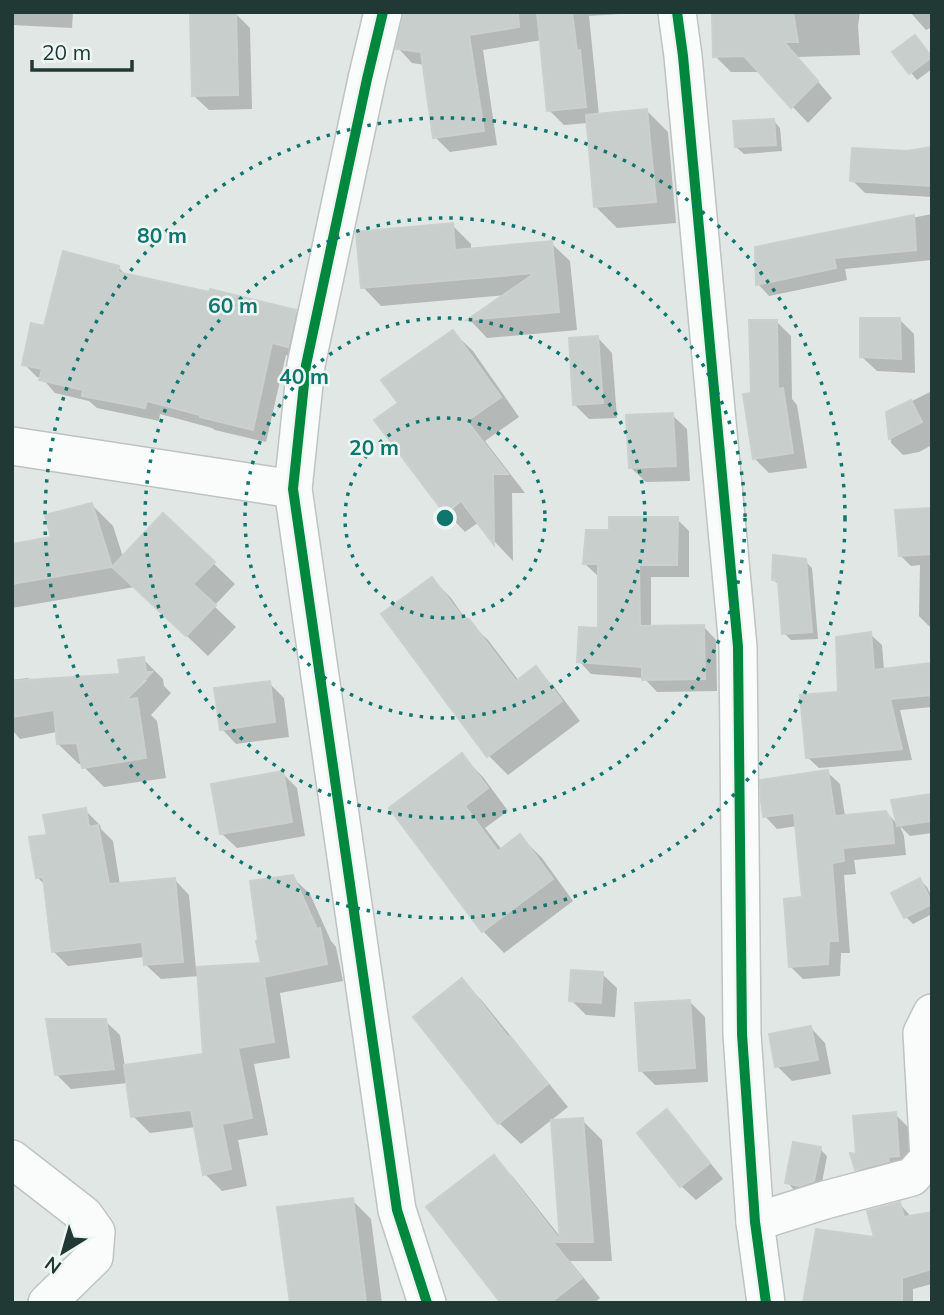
<svg xmlns="http://www.w3.org/2000/svg" width="944" height="1315" viewBox="0 0 944 1315" font-family="Mulish,sans-serif">
<style>
.shadow{fill:#0003;fill-rule:evenodd}
.building{fill:#c8cecc;stroke:#cad0cd;stroke-width:2}
.lines{fill:none;stroke-linecap:round;stroke-linejoin:round}
.minor-casing{stroke:#bec4c1;stroke-width:40}
.minor{stroke:#fafbfb;stroke-width:37}
.cycleway-casing{stroke:#eef6f3;stroke-width:15}
.cycleway{stroke:#00873e;stroke-width:10}
.ring{fill:none;stroke:#0f766e;stroke-width:3.5;stroke-dasharray:3.5 7}
.centre{fill:#0f766e;stroke:#eef6f3;stroke-width:3.5}
.ring-label{font-size:21px;text-anchor:middle;font-weight:bold;fill:#0f766e;stroke:#eef6f3;stroke-width:5;stroke-linejoin:round;paint-order:stroke}
</style>
<rect width="100%" height="100%" fill="#e1e7e4"/>
<g class="shadow">
<path d="M12,12H73L72,28L12,25Z"/>
<path d="M405,12H650L589,16L599,115L647,111L668,132L676,223L617,228L596,207L588,123L564,125L549,110L542,40L483,50L497,145L450,152L435,137L425,65L412,63L398,48Z"/>
<path d="M714,12H860L858,26L860,55L797,57L832,98L808,123L760,72H731L715,56Z"/>
<path d="M910,12H932V27L926,30Z"/>
<path d="M236,14L250,28L252,109L209,110L194,96Z"/>
<path d="M921,44L932,57V69L917,80L894,52Z"/>
<path d="M773,120L780,128L782,151L744,154L736,147Z"/>
<path d="M932,149V197L865,193L852,180L907,152Z"/>
<path d="M932,214V260L845,269L847,280L769,296L758,284L757,248Z"/>
<path d="M452,225L471,244V250L551,243L570,261L577,330L487,338L470,320L507,295L381,306L363,287Z"/>
<path d="M118,267L127,276L295,311L309,325L302,359L286,355L266,442L215,430L212,428L160,414L159,421L97,408L89,401L55,393L42,378L37,377L24,364L45,328Z"/>
<path d="M900,320L914,334L915,373L877,371L862,357Z"/>
<path d="M776,321L791,336L792,399L797,405L807,468L769,473L755,459L753,394Z"/>
<path d="M453,332L473,351L519,417L485,441L525,493H512L513,561L496,543L479,522L465,532L446,512L400,403Z"/>
<path d="M598,338L612,353L617,418L589,419L574,404Z"/>
<path d="M932,391V445L919,452L903,455L891,443L888,413Z"/>
<path d="M672,415L687,429L690,481L646,482L631,468Z"/>
<path d="M92,505L113,526L123,557L213,563L235,584L214,606L236,627L208,656L135,587L12,608V546L53,539Z"/>
<path d="M932,509V626H929L919,616L920,565L911,566L901,556Z"/>
<path d="M677,519L689,531V577H651V628L704,627L716,640L717,691L657,692L644,678L591,674L579,661L600,630V576H598L585,564L611,532Z"/>
<path d="M805,561L812,568L818,639L791,640L784,633L780,586L774,580Z"/>
<path d="M432,579L451,598L467,621L488,640L519,681L536,669L555,688L580,721L508,775L489,756L383,615Z"/>
<path d="M870,634L882,645L884,670L932,665V707L900,710L912,760L819,768L807,757Z"/>
<path d="M143,659L163,679L164,686L171,693L151,715L157,721L166,778L104,787L84,767L83,764H79L58,744L57,732L20,739L12,730V680L28,678L32,681L122,675ZM142,680H147L135,692L133,690Z"/>
<path d="M269,683L284,698L289,737L236,744L222,729Z"/>
<path d="M462,756L483,777L508,811L485,828L502,850L520,836L542,858L573,901L504,953L483,931L391,808Z"/>
<path d="M827,772L840,784L845,816L886,812L898,825L932,796V833L910,836L900,826L904,836L906,855L854,860L856,874L844,875L850,953H841L840,976L803,979L790,966L804,899L797,826L777,829L765,816Z"/>
<path d="M282,773L297,788L305,836L237,848L222,834Z"/>
<path d="M85,810L100,825L101,829L113,841L120,885L175,880L189,895L196,969L263,965L292,877L310,894L331,941L336,947L343,981L280,993L290,1058L254,1064L268,1135L238,1140L247,1186L222,1191L205,1174L196,1127L150,1133L133,1116L128,1083L71,1089L56,1074L105,1021L120,1035L125,1067L205,1056L199,976L161,979L146,965L145,957L68,966L53,951L45,885L37,877L49,836Z"/>
<path d="M920,880L927,887L932,897V914L913,924L906,917Z"/>
<path d="M602,974L617,988L615,1017L586,1015L571,1000Z"/>
<path d="M462,980L483,1002L568,1107L521,1144L499,1123Z"/>
<path d="M690,1002L705,1017L708,1082L655,1085L640,1070Z"/>
<path d="M811,1028L825,1043L831,1074L792,1081L777,1066Z"/>
<path d="M667,1112L681,1126L723,1179L696,1200L681,1186Z"/>
<path d="M895,1114L910,1129L913,1171L872,1184L857,1169L858,1157Z"/>
<path d="M582,1120L602,1140L612,1261H570L600,1298L594,1303H503L493,1158L513,1177L562,1239Z"/>
<path d="M820,1149L827,1156L821,1188L807,1192L794,1190L787,1182Z"/>
<path d="M352,1200L371,1219L382,1303H318Z"/>
<path d="M900,1204L912,1218L932,1214V1284L913,1289V1303H805L877,1239Z"/>
</g>
<g class="building">
<path d="M190,12H236L238,95L192,96Z"/>
<path d="M403,12H518L519,27L469,35L484,131L433,138L421,52L396,49Z"/>
<path d="M537,12H572L577,51L580,50L586,107L547,111Z"/>
<path d="M712,12H793L798,42H784L818,81L791,108L744,56L713,57Z"/>
<path d="M915,35L932,57L909,74L892,52Z"/>
<path d="M647,109L656,202L594,207L586,115Z"/>
<path d="M774,119L776,145L735,147L733,121Z"/>
<path d="M932,147V186L850,181L852,148L907,151Z"/>
<path d="M914,215L916,250L834,258L836,268L756,285L755,247Z"/>
<path d="M453,223L455,250L552,241L559,312L467,320L535,273L361,288L356,232Z"/>
<path d="M63,251L119,266L118,272L209,292L210,289L296,310L288,347L272,343L253,430L200,417V415L147,401L145,408L82,396L83,390L39,380L42,369L22,365L31,323L44,326Z"/>
<path d="M860,318H900L901,359L860,357Z"/>
<path d="M749,320H777L778,389L783,388L793,453L753,459L743,394L751,393Z"/>
<path d="M453,330L501,397L467,421L508,474H493L494,545L461,501L445,514L374,420L398,403L381,380Z"/>
<path d="M598,336L603,403L573,405L569,338Z"/>
<path d="M911,400L922,422L889,439L886,412Z"/>
<path d="M673,413L676,466L629,468L626,415Z"/>
<path d="M92,503L112,567L12,584V544L51,537L45,515Z"/>
<path d="M932,508V554L899,556L895,510Z"/>
<path d="M163,513L215,562L193,584L216,605L186,636L112,567Z"/>
<path d="M609,517H678L677,565H639L640,626L704,625L705,679L642,680V667L577,662L579,627L598,628V564H583L586,530H609Z"/>
<path d="M773,555L806,559L812,632L782,634L778,581L772,580Z"/>
<path d="M432,577L463,618L469,619L516,681L536,666L562,701L487,757L381,614Z"/>
<path d="M871,632L874,670L932,663V695L890,699L902,749L806,758L800,695L838,692L836,637Z"/>
<path d="M144,657L146,672H152L126,700L137,698L146,758L82,768L77,743L57,744L54,710L12,717V681L120,674L118,660Z"/>
<path d="M270,681L275,722L220,730L214,688Z"/>
<path d="M462,753L488,788L465,806L498,851L520,834L553,879L482,932L389,808Z"/>
<path d="M828,770L835,816L886,811L892,822L894,843L843,848L844,861L832,863L838,941H829L828,964L789,967L784,899L802,897L794,813L763,817L761,800L760,780Z"/>
<path d="M283,771L292,822L220,834L211,784Z"/>
<path d="M932,794V821L897,826L891,800Z"/>
<path d="M86,808L89,827L98,825L109,884L175,878L183,962L144,965L142,942L52,952L43,877L36,878L29,837L47,835L43,815Z"/>
<path d="M293,875L317,929L320,928L327,964L264,977L274,1042L238,1048L252,1118L222,1124L231,1169L203,1175L191,1110L131,1117L124,1065L203,1054L197,967L261,963L256,941L258,940L250,881Z"/>
<path d="M920,878L932,904L904,918L891,893Z"/>
<path d="M571,970L603,972L601,1003L569,1001Z"/>
<path d="M462,978L508,1037L510,1036L548,1084L498,1124L413,1017Z"/>
<path d="M690,1000L695,1068L639,1071L635,1003Z"/>
<path d="M46,1019H106L114,1069L55,1075Z"/>
<path d="M811,1026L818,1060L775,1067L769,1034Z"/>
<path d="M667,1109L710,1163L680,1187L637,1133Z"/>
<path d="M896,1112L899,1156L888,1157L889,1161L855,1170L850,1153L856,1154L853,1116Z"/>
<path d="M583,1118L593,1242H553L582,1278L550,1303H501L426,1207L494,1155L560,1240L551,1120Z"/>
<path d="M793,1142L821,1147L814,1181L799,1186L785,1183Z"/>
<path d="M353,1198L366,1303H290L277,1207Z"/>
<path d="M900,1202L904,1217L932,1212V1269L902,1278V1303H803L816,1229L874,1237L867,1211Z"/>
</g>
<g class="lines">
<g class="minor-casing">
<g id="minor">
<path d="M383,12L367,79L306,365L293,489L397,1210L427,1303"/>
<path d="M677,12L683,56L738,647L742,1034L755,1222L766,1303"/>
<path d="M12,446L293,489"/>
<path d="M12,1159L84,1215L96,1232L94,1257L47,1303"/>
<path d="M755,1222L825,1200L912,1177L929,1158L922,1033L932,1013"/>
</g>
</g>
<use href="#minor" class="minor"/>
<g class="cycleway-casing">
<g id="cycleway">
<path d="M383,12L367,79L306,365L293,489L397,1210L427,1303"/>
<path d="M677,12L683,56L738,647L742,1034L755,1222L766,1303"/>
</g>
</g>
<use href="#cycleway" class="cycleway"/>
</g>
<g class="ring">
<circle cx="445" cy="518" r="100"/>
<circle cx="445" cy="518" r="200"/>
<circle cx="445" cy="518" r="300"/>
<circle cx="445" cy="518" r="400"/>
</g>
<circle cx="445" cy="518" r="10" class="centre"/>
<g class="ring-label">
<text x="162" y="243">80 m</text>
<text x="233" y="313">60 m</text>
<text x="304" y="384">40 m</text>
<text x="374" y="455">20 m</text>
</g>
<rect width="944" height="1315" fill="none" stroke="#203934" stroke-width="28"/>
<g transform="translate(63 1252) rotate(217)" stroke="#eef6f3" stroke-width="5" paint-order="stroke">
<path d="M0-5L12 26L0 18L-12 26Z" fill="#203934"/>
<text y="-10" font-size="19" font-weight="bold" text-anchor="middle" fill="#203934">N</text>
</g>
<path d="M32 60v10h100v-10" fill="none" stroke="#203934" stroke-width="3.5"/>
<text x="42" y="60" font-size="21" fill="#203934" stroke="#eef6f3" stroke-width="5" paint-order="stroke">20 m</text>
</svg>
